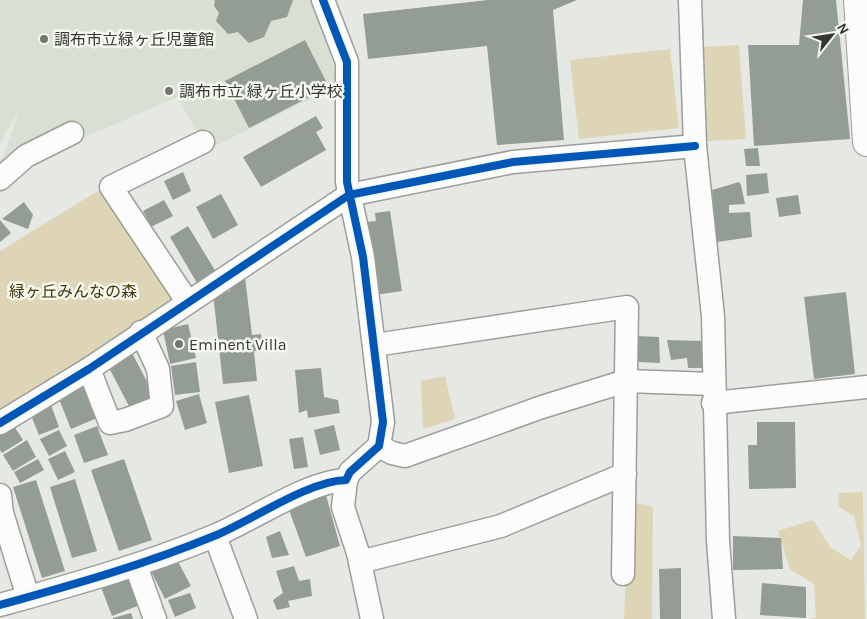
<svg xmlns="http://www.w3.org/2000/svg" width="867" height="619" viewBox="0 0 867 619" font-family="Karla,'Noto Sans JP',sans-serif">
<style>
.built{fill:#d9dfd3}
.green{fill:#ded5b7}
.building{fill:#949d93}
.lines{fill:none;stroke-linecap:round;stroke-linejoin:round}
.minor-casing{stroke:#9c9e9a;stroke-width:25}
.major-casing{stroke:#9c9e9a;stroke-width:30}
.minor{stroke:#fbfcfb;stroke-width:22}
.major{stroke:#fbfcfb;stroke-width:28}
.cycleway-casing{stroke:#f4f8ef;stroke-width:11}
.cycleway{stroke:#0057b8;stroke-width:8}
.poi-dot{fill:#747571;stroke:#f4f8ef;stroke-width:2}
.labels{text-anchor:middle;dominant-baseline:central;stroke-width:5;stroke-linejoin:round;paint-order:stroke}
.poi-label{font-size:16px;fill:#363734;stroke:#f4f8ef;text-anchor:start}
.park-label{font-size:16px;fill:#433405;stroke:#f4f8ef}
</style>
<rect width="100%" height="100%" fill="#e6e9e3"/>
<path class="built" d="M0,0H318L338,85L203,152V141L177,97L29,162L0,187V159L4,156L19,110L0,143Z"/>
<g class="green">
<path d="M739,45L746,139L706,141L699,47Z"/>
<path d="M670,49L679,128L579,139L570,60Z"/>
<path d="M106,186L187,301L0,423V251Z"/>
<path d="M445,376L455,419L423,429L421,381Z"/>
<path d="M863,492L865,619H810L816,617L814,584L790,569L778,531L813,520L830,547L851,560L861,546L854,516L839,507L838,493Z"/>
<path d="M629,501L653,507L652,619H624Z"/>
</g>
<g class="building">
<path d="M215,0H293L287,17L271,21L264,37L249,43L238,32L228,34L216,21L219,13L214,6Z"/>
<path d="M488,0H577L553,10L564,140L497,145L487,46L368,59L363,14Z"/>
<path d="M803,0H836L850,139L754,146L748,45H799Z"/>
<path d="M305,40L329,87L249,128L225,81Z"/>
<path d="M316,116L323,128L316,132L326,150L261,187L243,157Z"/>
<path d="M758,148L760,166H746L744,149Z"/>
<path d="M183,172L191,191L173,200L164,181Z"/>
<path d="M767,173L769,193L747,196L746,175Z"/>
<path d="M739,182L741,185L745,204L729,205V213L750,212L752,237L717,242L712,190Z"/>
<path d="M221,194L238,225L213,239L196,207Z"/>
<path d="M798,195L801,214L779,217L776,198Z"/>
<path d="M164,200L173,216L151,227L143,211Z"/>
<path d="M24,202L33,215L28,229L2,219Z"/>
<path d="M390,211L402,291L375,295L364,222L376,221L375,213Z"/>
<path d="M0,220L11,233L0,242Z"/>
<path d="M188,226L216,272L197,283L170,237Z"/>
<path d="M245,277L252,335L261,334L263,350L254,351L257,381L223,384L213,293L230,291L229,279Z"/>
<path d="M846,292L855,374L814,379L804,297Z"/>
<path d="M188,324L196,358L170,364L163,330Z"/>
<path d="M637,336L659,337L660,363L638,362Z"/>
<path d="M667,340L702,341V368H688L687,358L671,360Z"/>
<path d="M131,351L154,395L130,408L107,364Z"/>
<path d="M196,362L200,392L175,395L171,366Z"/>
<path d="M321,368L324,397L338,400L340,413L308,418L307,410L299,413L295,370Z"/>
<path d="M83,384L97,418L71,429L57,394Z"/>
<path d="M199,394L207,423L185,430L176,401Z"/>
<path d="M249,395L263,466L229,473L215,402Z"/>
<path d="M51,405L59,427L39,435L30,413Z"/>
<path d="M757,422H795L796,488L749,489L748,445H757Z"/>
<path d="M12,423L23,440L2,453L0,450V431Z"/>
<path d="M334,425L340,450L320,455L314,430Z"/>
<path d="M97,426L108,455L84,463L74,435Z"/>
<path d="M59,430L67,446L49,456L40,439Z"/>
<path d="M303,437L308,467L294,469L289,439Z"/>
<path d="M27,440L36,457L13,471L3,455Z"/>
<path d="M65,451L75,472L58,480L48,459Z"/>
<path d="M38,459L44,470L20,483L14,472Z"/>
<path d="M124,459L152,540L119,551L91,470Z"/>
<path d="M75,479L97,551L72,558L50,487Z"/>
<path d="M36,480L65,571L42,578L13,487Z"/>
<path d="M326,495L340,546L306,557L288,507Z"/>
<path d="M280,531L289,555L272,558L266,537Z"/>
<path d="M733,536L781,538L783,569L733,570Z"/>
<path d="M175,556L191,586L165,599L150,569Z"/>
<path d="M294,566L299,581L310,579L312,596L288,601L290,607L277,610L273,600L283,593L276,571Z"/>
<path d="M681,568V619H660L659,569Z"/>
<path d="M129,576L140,605L112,616L101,587Z"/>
<path d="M762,583L806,587V618L760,615Z"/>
<path d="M190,593L196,608L175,617L168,600Z"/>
<path d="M131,613L133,619H113V618Z"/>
</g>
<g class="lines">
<g class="minor-casing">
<g id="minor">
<path d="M690,0L695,146L713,316L718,541L724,619"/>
<path d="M0,179L26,156L72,133"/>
<path d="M187,301L111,187L203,142"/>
<path d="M375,345L627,307L623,574"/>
<path d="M89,369L110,423L125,420L162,406L158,369L141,332"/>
<path d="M713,403L867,387"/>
<path d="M0,423L89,369L349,195L513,162L695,146"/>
<path d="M379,446L392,453L405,456L542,407L626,381L713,384"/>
<path d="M346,480L343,507L358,553L372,619"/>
<path d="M0,495L2,513L28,597"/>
<path d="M215,536L246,619"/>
<path d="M360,562L501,526L625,474"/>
<path d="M136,566L155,619"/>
<path d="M0,605C72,585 144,565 214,536C251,521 308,481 346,480L350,472L379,446L383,422L363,257L347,182V62L323,0"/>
</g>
</g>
<g class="major-casing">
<path id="major" d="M858,0L867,142"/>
</g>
<use href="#minor" class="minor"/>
<use href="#major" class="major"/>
<g class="cycleway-casing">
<g id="cycleway">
<path d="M0,423L89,369L349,195L513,162L695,146"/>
<path d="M0,605C72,585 144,565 214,536C251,521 308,481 346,480L350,472L379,446L383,422L363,257L347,182V62L323,0"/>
</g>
</g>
<use href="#cycleway" class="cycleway"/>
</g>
<g class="poi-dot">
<circle cx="44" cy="39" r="5"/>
<circle cx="169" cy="91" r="5"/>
<circle cx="179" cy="344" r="5"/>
</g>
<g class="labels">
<g class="poi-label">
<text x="54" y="39">調布市立緑ヶ丘児童館</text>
<text x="179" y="91">調布市立 緑ヶ丘小学校</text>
<text x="189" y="344">Eminent Villa</text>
</g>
<g class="park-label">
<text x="73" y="291">緑ヶ丘みんなの森</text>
</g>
</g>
<g transform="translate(832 35) rotate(60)" stroke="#f4f8ef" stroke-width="4" paint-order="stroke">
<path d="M0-4L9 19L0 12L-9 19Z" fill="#363734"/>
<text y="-8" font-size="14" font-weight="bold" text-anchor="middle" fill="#363734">N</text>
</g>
</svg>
